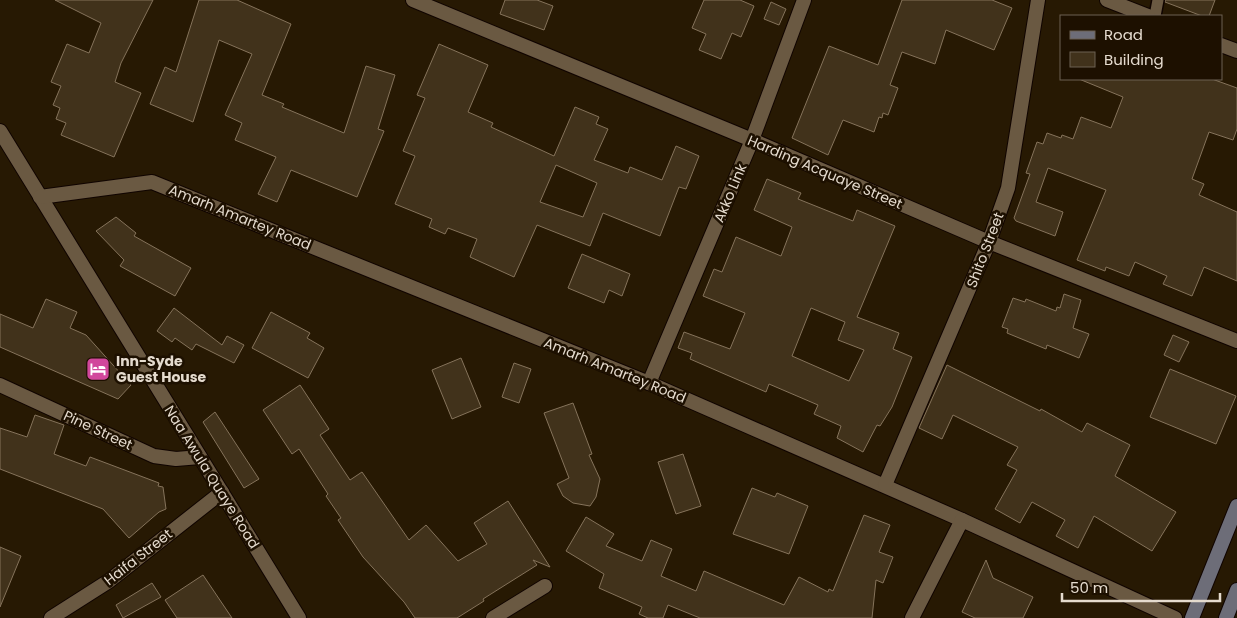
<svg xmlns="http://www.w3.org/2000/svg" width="1237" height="618" viewBox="0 0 1237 618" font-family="Poppins,sans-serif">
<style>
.building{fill:#41321b;stroke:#85735b;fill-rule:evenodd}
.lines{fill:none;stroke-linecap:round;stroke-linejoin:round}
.service-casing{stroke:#100400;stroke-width:14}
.minor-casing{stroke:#100400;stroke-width:16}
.secondary-casing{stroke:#100400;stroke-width:16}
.service{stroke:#6a5942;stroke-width:11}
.minor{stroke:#6a5942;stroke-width:14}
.secondary{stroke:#6d6d78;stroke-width:14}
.labels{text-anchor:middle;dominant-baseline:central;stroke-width:5;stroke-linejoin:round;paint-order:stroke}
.street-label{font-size:14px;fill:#e5dbce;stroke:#1d1000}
.poi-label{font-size:14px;font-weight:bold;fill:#e5dbce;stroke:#1d1000;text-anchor:start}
</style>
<rect width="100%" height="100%" fill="#271903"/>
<g class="building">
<path d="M55,0H153L121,63L115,82L141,93L114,157L61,135L66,123L56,119L60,108L53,105L61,86L51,82L67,44L89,53L101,23Z"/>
<path d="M199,0H237L291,24L262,95L284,104L282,107L344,133L366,66L395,75L378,129L384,131L357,197L291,170L277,202L258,194L276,157L235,140L242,123L225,115L252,54L219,40L193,122L150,104L165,67L176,72Z"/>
<path d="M505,0H537L553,6L544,30L500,14Z"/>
<path d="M704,0H740L754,6L741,37L732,33L721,59L699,50L706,34L692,28Z"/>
<path d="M902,0H992L1012,8L994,50L946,30L935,64L902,52L890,85L898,88L888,115L883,113L882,118L879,117L874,132L843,120L828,155L792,138L829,46L878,65Z"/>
<path d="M1165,0H1215L1209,16H1202L1165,2Z"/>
<path d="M771,2L786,9L779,25L764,19Z"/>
<path d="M439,44L488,65L468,112L493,123L491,127L554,156L575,107L599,117L596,124L608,129L594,160L628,173L630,167L662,180L676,146L699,156L686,189L679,187L660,236L603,213L590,246L537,225L514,277L470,257L477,239L448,228L445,234L429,227L432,219L395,204L415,156L403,151L425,98L417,95ZM556,165L597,183L583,217L540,202Z"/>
<path d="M1079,79H1212L1237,88V129L1233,140L1209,132L1192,179L1204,184L1199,195L1237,212V281L1204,267L1192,296L1163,284L1167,276L1135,262L1129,276L1106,267L1105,271L1077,260L1106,190L1048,168L1036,202L1063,212L1055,236L1016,221L1014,218L1030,174L1026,173L1037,142L1043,144L1047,133L1061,138L1062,135L1073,139L1081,117L1111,128L1123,97Z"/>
<path d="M767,179L801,193L798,199L853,221L857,210L895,226L857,317L899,333L893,349L912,357L892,407L880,426L877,425L863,452L837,438L841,426L814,414L818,405L769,384L766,392L690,359L692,353L678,348L684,332L730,349L745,313L703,296L714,269L722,272L736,237L781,256L792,227L754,210ZM811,308L845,322L838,340L864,350L849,381L792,356Z"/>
<path d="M116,217L136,233L134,236L191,268L175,296L120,266L124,260L96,231Z"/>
<path d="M582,254L630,274L622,296L609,290L604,303L568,288Z"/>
<path d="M1064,294L1081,300L1073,328L1089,334L1079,358L1047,345L1046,349L1007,333L1008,329L1002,327L1013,298L1025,302L1026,299L1056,311L1057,307L1060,308Z"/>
<path d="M46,299L77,312L70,328L86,335L131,385L118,399L0,347V314L33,328Z"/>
<path d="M174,308L222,345L227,336L244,345L234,363L196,344L192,350L175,338L172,342L157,331Z"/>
<path d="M271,312L310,333L307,338L324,348L308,378L252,348Z"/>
<path d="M1173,335L1189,342L1179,362L1164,355Z"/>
<path d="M461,358L481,407L452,419L432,370Z"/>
<path d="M514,363L531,369L519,403L502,397Z"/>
<path d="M947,365L1040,411L1041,409L1082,432L1087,423L1130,445L1115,476L1176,512L1152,551L1094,516L1078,548L1056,536L1065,520L1032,502L1020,523L995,509L1017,470L1007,465L1018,447L953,415L942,439L919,428Z"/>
<path d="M1170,369L1236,396L1216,444L1150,417Z"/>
<path d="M300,385L329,429L320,435L350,480L362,472L409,540L426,525L458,561L487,544L474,523L508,501L550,567L533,560L537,565L483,599L484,601L457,618H415L404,602L363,557L338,520L341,518L326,496L328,494L299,449L292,454L263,410Z"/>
<path d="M573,403L592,454L589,455L600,479L596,497L590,506L573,503L563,496L557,484L569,478L544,413Z"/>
<path d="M215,412L259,479L244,488L203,422Z"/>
<path d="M35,415L64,425L54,454L86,466L90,457L159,483L158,486L163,487L166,509L159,512L129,538L103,509L0,469V428L27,437Z"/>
<path d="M683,454L701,506L676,514L658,462Z"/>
<path d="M752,488L775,497L777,493L808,506L789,554L733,534Z"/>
<path d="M864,515L890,525L879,552L893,557L883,583L876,580L872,618H700L668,605L663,618H648L639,614L642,607L599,588L604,574L566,551L586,517L614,534L606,546L642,561L651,540L672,549L661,576L696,591L704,571L784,605L799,577L828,592L829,589L833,591Z"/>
<path d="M0,547L21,556L0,607Z"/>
<path d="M986,560L993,578L1033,597L1023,618H975L962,612Z"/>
<path d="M203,575L232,618H177L165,600Z"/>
<path d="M152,583L161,597L123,618L116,605Z"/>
</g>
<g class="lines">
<g class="service-casing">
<path id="service" d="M1155,16L1158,0"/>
</g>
<g class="minor-casing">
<g id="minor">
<path d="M413,0L752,140L989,242L1237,341"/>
<path d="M1107,0L1148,16"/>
<path d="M1221,45L1237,51"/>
<path d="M0,131L299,618"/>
<path d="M40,197L152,182L649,383L962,520L1175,618"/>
<path d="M649,383L752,140L804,0"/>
<path d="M0,385L154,456L176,459L200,457"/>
<path d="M885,485L989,242L1008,188L1038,0"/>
<path d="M51,618L109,581L222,492"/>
<path d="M493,618L545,586"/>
<path d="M912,618L962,520"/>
</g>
</g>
<g class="secondary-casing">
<g id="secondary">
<path d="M1192,618L1237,506"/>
<path d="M1226,618L1237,590"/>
</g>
</g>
<use href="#service" class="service"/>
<use href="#minor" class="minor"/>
<use href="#secondary" class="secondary"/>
</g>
<defs>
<g id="hotel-square" transform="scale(1.25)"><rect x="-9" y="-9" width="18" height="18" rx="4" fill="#d1479c" stroke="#1d1000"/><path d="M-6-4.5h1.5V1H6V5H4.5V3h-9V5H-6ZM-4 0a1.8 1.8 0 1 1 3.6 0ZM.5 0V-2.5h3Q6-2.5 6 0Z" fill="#fff"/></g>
</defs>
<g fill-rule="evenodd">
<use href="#hotel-square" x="98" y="369"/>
</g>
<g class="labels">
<g class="street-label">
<text transform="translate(825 172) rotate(23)">Harding Acquaye Street</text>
<text transform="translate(730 193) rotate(-67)">Akko Link</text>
<text transform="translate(240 217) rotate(22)">Amarh Amartey Road</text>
<text transform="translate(985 250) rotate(-69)">Shito Street</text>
<text transform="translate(615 370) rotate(22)">Amarh Amartey Road</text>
<text transform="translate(98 430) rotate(25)">Pine Street</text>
<text transform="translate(212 477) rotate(58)">Naa Awula Quaye Road</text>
<text transform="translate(138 557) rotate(-38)">Haifa Street</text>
</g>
<g class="poi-label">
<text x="116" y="361">Inn-Syde<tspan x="116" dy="16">Guest House</tspan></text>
</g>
</g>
<rect x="1060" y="15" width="162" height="65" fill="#1d1000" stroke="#6d6152"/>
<rect x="1070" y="31" width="25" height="8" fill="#6d6d78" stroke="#6d6152"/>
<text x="1104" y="40" font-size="15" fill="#e5dbce">Road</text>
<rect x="1070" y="52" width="25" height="15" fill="#41321b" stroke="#6d6152"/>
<text x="1104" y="65" font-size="15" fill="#e5dbce">Building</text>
<path d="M1062 593v8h158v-8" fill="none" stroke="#e5dbce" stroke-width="2.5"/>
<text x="1070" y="593" font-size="15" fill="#e5dbce" stroke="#1d1000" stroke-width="4" paint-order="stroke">50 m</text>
</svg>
